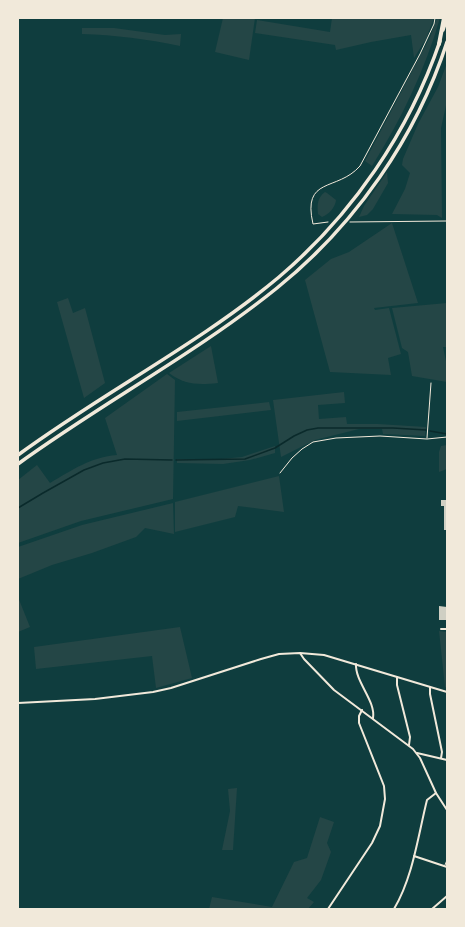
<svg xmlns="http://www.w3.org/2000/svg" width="465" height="927" viewBox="0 0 465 927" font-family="'Exo 2',sans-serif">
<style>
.green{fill:#244646}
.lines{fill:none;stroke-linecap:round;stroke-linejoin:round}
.stream{stroke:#0a2a2b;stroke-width:1.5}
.building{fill:#cfcfc3}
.path{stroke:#f1e9da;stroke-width:1}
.service{stroke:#f1e9da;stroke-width:1}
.minor{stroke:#f1e9da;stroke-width:2}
.trunk{stroke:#f1e9da;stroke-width:3.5}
.motorway{stroke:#f1e9da;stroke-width:4}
</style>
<rect width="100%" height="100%" fill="#0f3d3e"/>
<g class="green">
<path d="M223,18H255L249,60L215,52Z"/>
<path d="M332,18H434L426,39L414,58L411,35L371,42L336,50L335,45L255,33L257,20L330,32Z"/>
<path d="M437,18H440C425,70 401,120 372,166L365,161L430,37Z"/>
<path d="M82,28H114L165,35L181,34L180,46C147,39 115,35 82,34Z"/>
<path d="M447,63V101L441,128L442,218L437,215L392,214L405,189L410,173L402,165L403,159L418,124L438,87Z"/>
<path d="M387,172L388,183L373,209L367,215L359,217L364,206Z"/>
<path d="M325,192L327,193L336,200C335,208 329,214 322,217L318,214C317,205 317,198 325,192Z"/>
<path d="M392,223L418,303L374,308L375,310L389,308L401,354L388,358L391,375L330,372L305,280L331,259L349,252Z"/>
<path d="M68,298L73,313L85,308L105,383L84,398L57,302Z"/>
<path d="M447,303V347H443L447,366V382L412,376L408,352L402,348L392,308Z"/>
<path d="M211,346L218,383C198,385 185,385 169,373Z"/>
<path d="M167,374L175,380L173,499L81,521L18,543V480L37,465L50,483C72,470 91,457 117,455L105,418Z"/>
<path d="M344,392L345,403L318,405L319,419L346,417L347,424H378L426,427L425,436L383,434L382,429H359L315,440L281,457L273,400Z"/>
<path d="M269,402L271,410L177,421V412Z"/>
<path d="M447,445V469L439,472V452L441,446Z"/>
<path d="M275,446V453L250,460L223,464L177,463V459H221L242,457Z"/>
<path d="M279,476L284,512L238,506L235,517L175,532V502Z"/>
<path d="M173,503L174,534L145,528L136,537L92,553L52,565L18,579V547L82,525Z"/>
<path d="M18,597L30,627L18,632Z"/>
<path d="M180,627L192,678L156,688L152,656L36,669L34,647Z"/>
<path d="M439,631L447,632V688L445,687Z"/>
<path d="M237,788L233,850H222L230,811L228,789Z"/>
<path d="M320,817L334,822L327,843L331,852L321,880L307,898L314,902L308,909H209L212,897L272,907L294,862L307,858Z"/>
</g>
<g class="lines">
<g class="stream">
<path d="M430,431L447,434"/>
<path d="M176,460L245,459L275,448L294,436L307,430L318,428H393L426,430"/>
<path d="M18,508L43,493L84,470L103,463L125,459L172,460"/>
</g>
</g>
<g class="building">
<path d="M441,500H447V530H444V506H441Z"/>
<path d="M439,606L447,607V620H439Z"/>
</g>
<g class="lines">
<g class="path">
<path d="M328,222L313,224C302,176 337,192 360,166L420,54L434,24L435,18"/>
<path d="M350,222L447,221"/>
<path d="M427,438L431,383"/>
<path d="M280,473L292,458L302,449L313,442L336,438L380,436L427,439L447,437"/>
</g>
<path class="service" d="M445,865L447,860"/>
<g class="minor">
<path d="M441,629H447"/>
<path d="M300,653L304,659L334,690L413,749L420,758L436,793L447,810"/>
<path d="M356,664C355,682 376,701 373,718"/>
<path d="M397,677V685L410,737L409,745"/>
<path d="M430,687V694L442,752L441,758"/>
<path d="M18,703L95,699L153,692L171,688L261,659L279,654L300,653L324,655L447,692"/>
<path d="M417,753L447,760"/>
<path d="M414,856L447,867"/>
<path d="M328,909L372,843L380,826L385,799L384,786L359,723V716L362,710"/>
<path d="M394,909C413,877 418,836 427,800L436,793"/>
<path d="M432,909L447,896"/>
</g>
<g class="trunk">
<path d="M443,30L447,18"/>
<path d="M18,455C102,393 199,344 279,277C352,215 409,132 440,41"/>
<path d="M18,464C102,403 195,354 277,288C355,225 416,138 447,42"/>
</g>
<path class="motorway" d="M439,44L444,18"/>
</g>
<rect width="465" height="927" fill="none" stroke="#f1e9da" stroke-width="38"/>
</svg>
